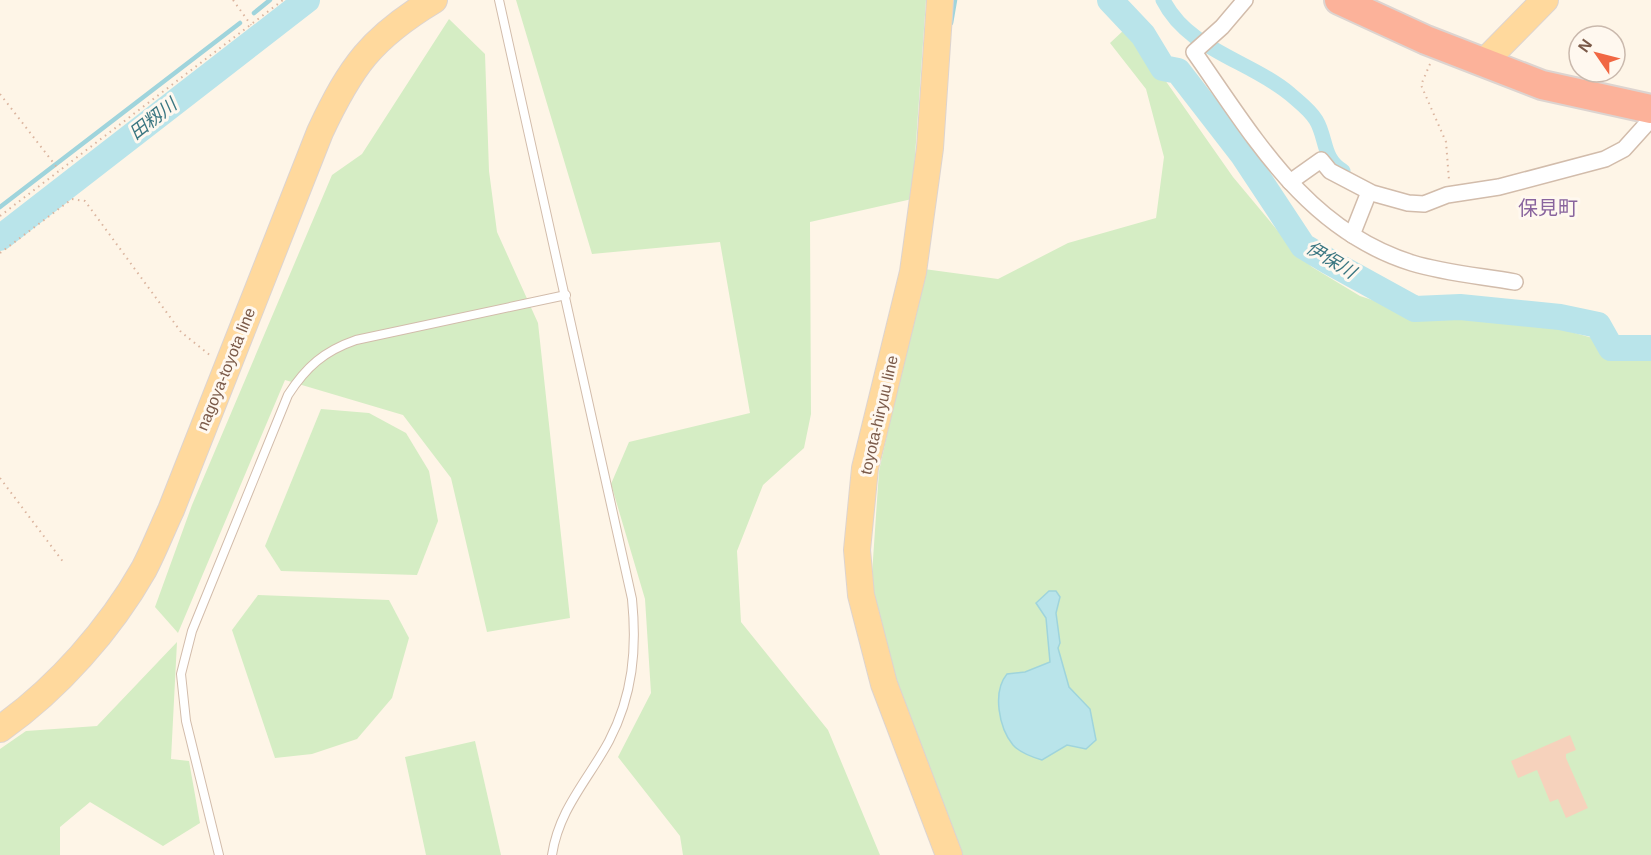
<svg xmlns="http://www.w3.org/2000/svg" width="1651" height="855" viewBox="0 0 1651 855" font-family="Helvetica,'Noto Sans JP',sans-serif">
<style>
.green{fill:#d5edc4}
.water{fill:#b9e4ea;stroke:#9fd4dc;stroke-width:1.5}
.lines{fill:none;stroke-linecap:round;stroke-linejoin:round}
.stream{stroke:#9fd4dc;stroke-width:4.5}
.canal{stroke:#b9e4ea;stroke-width:15}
.river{stroke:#b9e4ea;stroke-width:26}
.building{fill:#f6d2bc}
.lane-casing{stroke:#d2bcab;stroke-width:10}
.street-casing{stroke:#d2bcab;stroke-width:18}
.primary-casing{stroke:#ddd4d0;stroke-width:28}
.highway-casing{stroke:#ddd4d0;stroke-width:32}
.path{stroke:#dbb59f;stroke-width:2;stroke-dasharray:1.5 4.5;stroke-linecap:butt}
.lane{stroke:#fff;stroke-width:8}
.street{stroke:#fff;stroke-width:15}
.primary{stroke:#ffd99d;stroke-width:26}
.highway{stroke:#fcb29a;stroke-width:28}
.labels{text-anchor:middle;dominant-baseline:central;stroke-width:6;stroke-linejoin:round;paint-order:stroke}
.street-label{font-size:16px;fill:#7b5a49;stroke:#fff8ef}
.water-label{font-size:18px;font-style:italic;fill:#3a7681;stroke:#fff8ef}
.quarter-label{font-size:20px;fill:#89649e;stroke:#fff8ef}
</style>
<rect width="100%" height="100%" fill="#fef5e7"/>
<g class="green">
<path d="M516,0H926L912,199L810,222L811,414L804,448L763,485L737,551L741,622L828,730L880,855H683L680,836L618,757L651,693L645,599L611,484L629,442L750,413L720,242L592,254Z"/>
<path d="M449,19L485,54L489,171L497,232L538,323L570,618L487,632L451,478L403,415L285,380L178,633L155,607L192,505L332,175L362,154Z"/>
<path d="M1125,29L1158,70L1233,177L1288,243L1312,267L1360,296L1430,319H1524L1600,340L1651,344V855H957L907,717L871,589L879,471L924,269L998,279L1068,243L1156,218L1164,157L1146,89L1110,43Z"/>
<path d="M321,409L369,413L406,433L429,471L438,521L417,575L281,571L265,546Z"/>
<path d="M258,595L389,600L409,638L392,698L357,739L312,754L275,758L232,630Z"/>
<path d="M177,642L171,759L189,761L200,823L163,846L90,802L60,827V855H0V749L26,731L97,726Z"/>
<path d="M475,741L501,855H426L405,757Z"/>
</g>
<path class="water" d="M1049,591H1056L1060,597L1056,613L1060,643L1058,648L1069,687L1090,709L1096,740L1086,749L1067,745L1042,760C1032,757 1020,753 1013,745C999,728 992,692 1007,674L1025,672L1050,662L1046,618L1036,603Z"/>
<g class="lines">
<g class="stream">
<path d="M254,13L270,0"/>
<path d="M951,23L955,0"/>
<path d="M0,207L240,23"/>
</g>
<path class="canal" d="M1163,0C1188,50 1249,60 1290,94C1299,102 1310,110 1316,120C1327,138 1322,159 1343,171"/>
<g class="river">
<path d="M1110,0L1143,35L1163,68L1178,71L1243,155L1303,246L1328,261L1415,309L1460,307L1560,317L1598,325L1611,348H1651"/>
<path d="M0,238L307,0"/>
</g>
</g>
<path class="building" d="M1570,735L1576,750L1566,754V758L1588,808L1566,818L1558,799L1550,802L1537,770L1518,778L1511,761Z"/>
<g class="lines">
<g class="lane-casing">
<g id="lane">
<path d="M499,0L632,599C637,649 633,695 609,741C588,780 559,809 552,855"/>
<path d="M219,855L186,721L181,674L192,631L288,395C306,367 324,351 356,340L566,295"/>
</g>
</g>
<g class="street-casing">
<g id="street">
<path d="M1245,0L1222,27L1194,52C1254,137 1306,230 1412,263C1444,273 1481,276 1515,282"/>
<path d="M1290,182L1321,160L1330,171L1372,193L1408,203L1424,204L1447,195L1499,187L1605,159L1624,149L1651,119"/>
<path d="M1352,235L1369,192"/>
</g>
</g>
<g class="primary-casing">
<g id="primary">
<path d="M940,0L930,148L913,272L865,468L857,550L861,595L884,684L949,855"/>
<path d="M1485,61L1545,0"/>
<path d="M0,729C57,689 110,629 144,569C154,550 162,529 171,510L320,132C351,66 371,38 434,0"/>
</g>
</g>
<g class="highway-casing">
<path id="highway" d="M1339,0L1426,40L1542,85L1651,109"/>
</g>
<g class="path">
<path d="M233,0L251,25"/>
<path d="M1430,64L1421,85L1446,142L1449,180"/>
<path d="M0,94L59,170"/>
<path d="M0,216L283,0"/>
<path d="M0,253L72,199L85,201L181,332L211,356"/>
<path d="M0,478L64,563"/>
</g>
<use href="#lane" class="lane"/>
<use href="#street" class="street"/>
<use href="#primary" class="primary"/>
<use href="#highway" class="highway"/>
</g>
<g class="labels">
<g class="street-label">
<text transform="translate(226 369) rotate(-68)">nagoya-toyota line</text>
<text transform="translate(879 415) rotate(-77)">toyota-hiryuu line</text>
</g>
<g class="water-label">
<text transform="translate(153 119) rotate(-38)">田籾川</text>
<text transform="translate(1331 260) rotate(31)">伊保川</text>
</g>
<g class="quarter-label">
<text x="1548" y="208">保見町</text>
</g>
</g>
<g transform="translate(1597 54) rotate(305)"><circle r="28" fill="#fff8ef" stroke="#cab9ad" stroke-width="1.5"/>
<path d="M0-4.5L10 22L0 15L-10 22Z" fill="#f16743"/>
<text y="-9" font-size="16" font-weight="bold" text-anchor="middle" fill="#7b5a49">N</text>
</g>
</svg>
